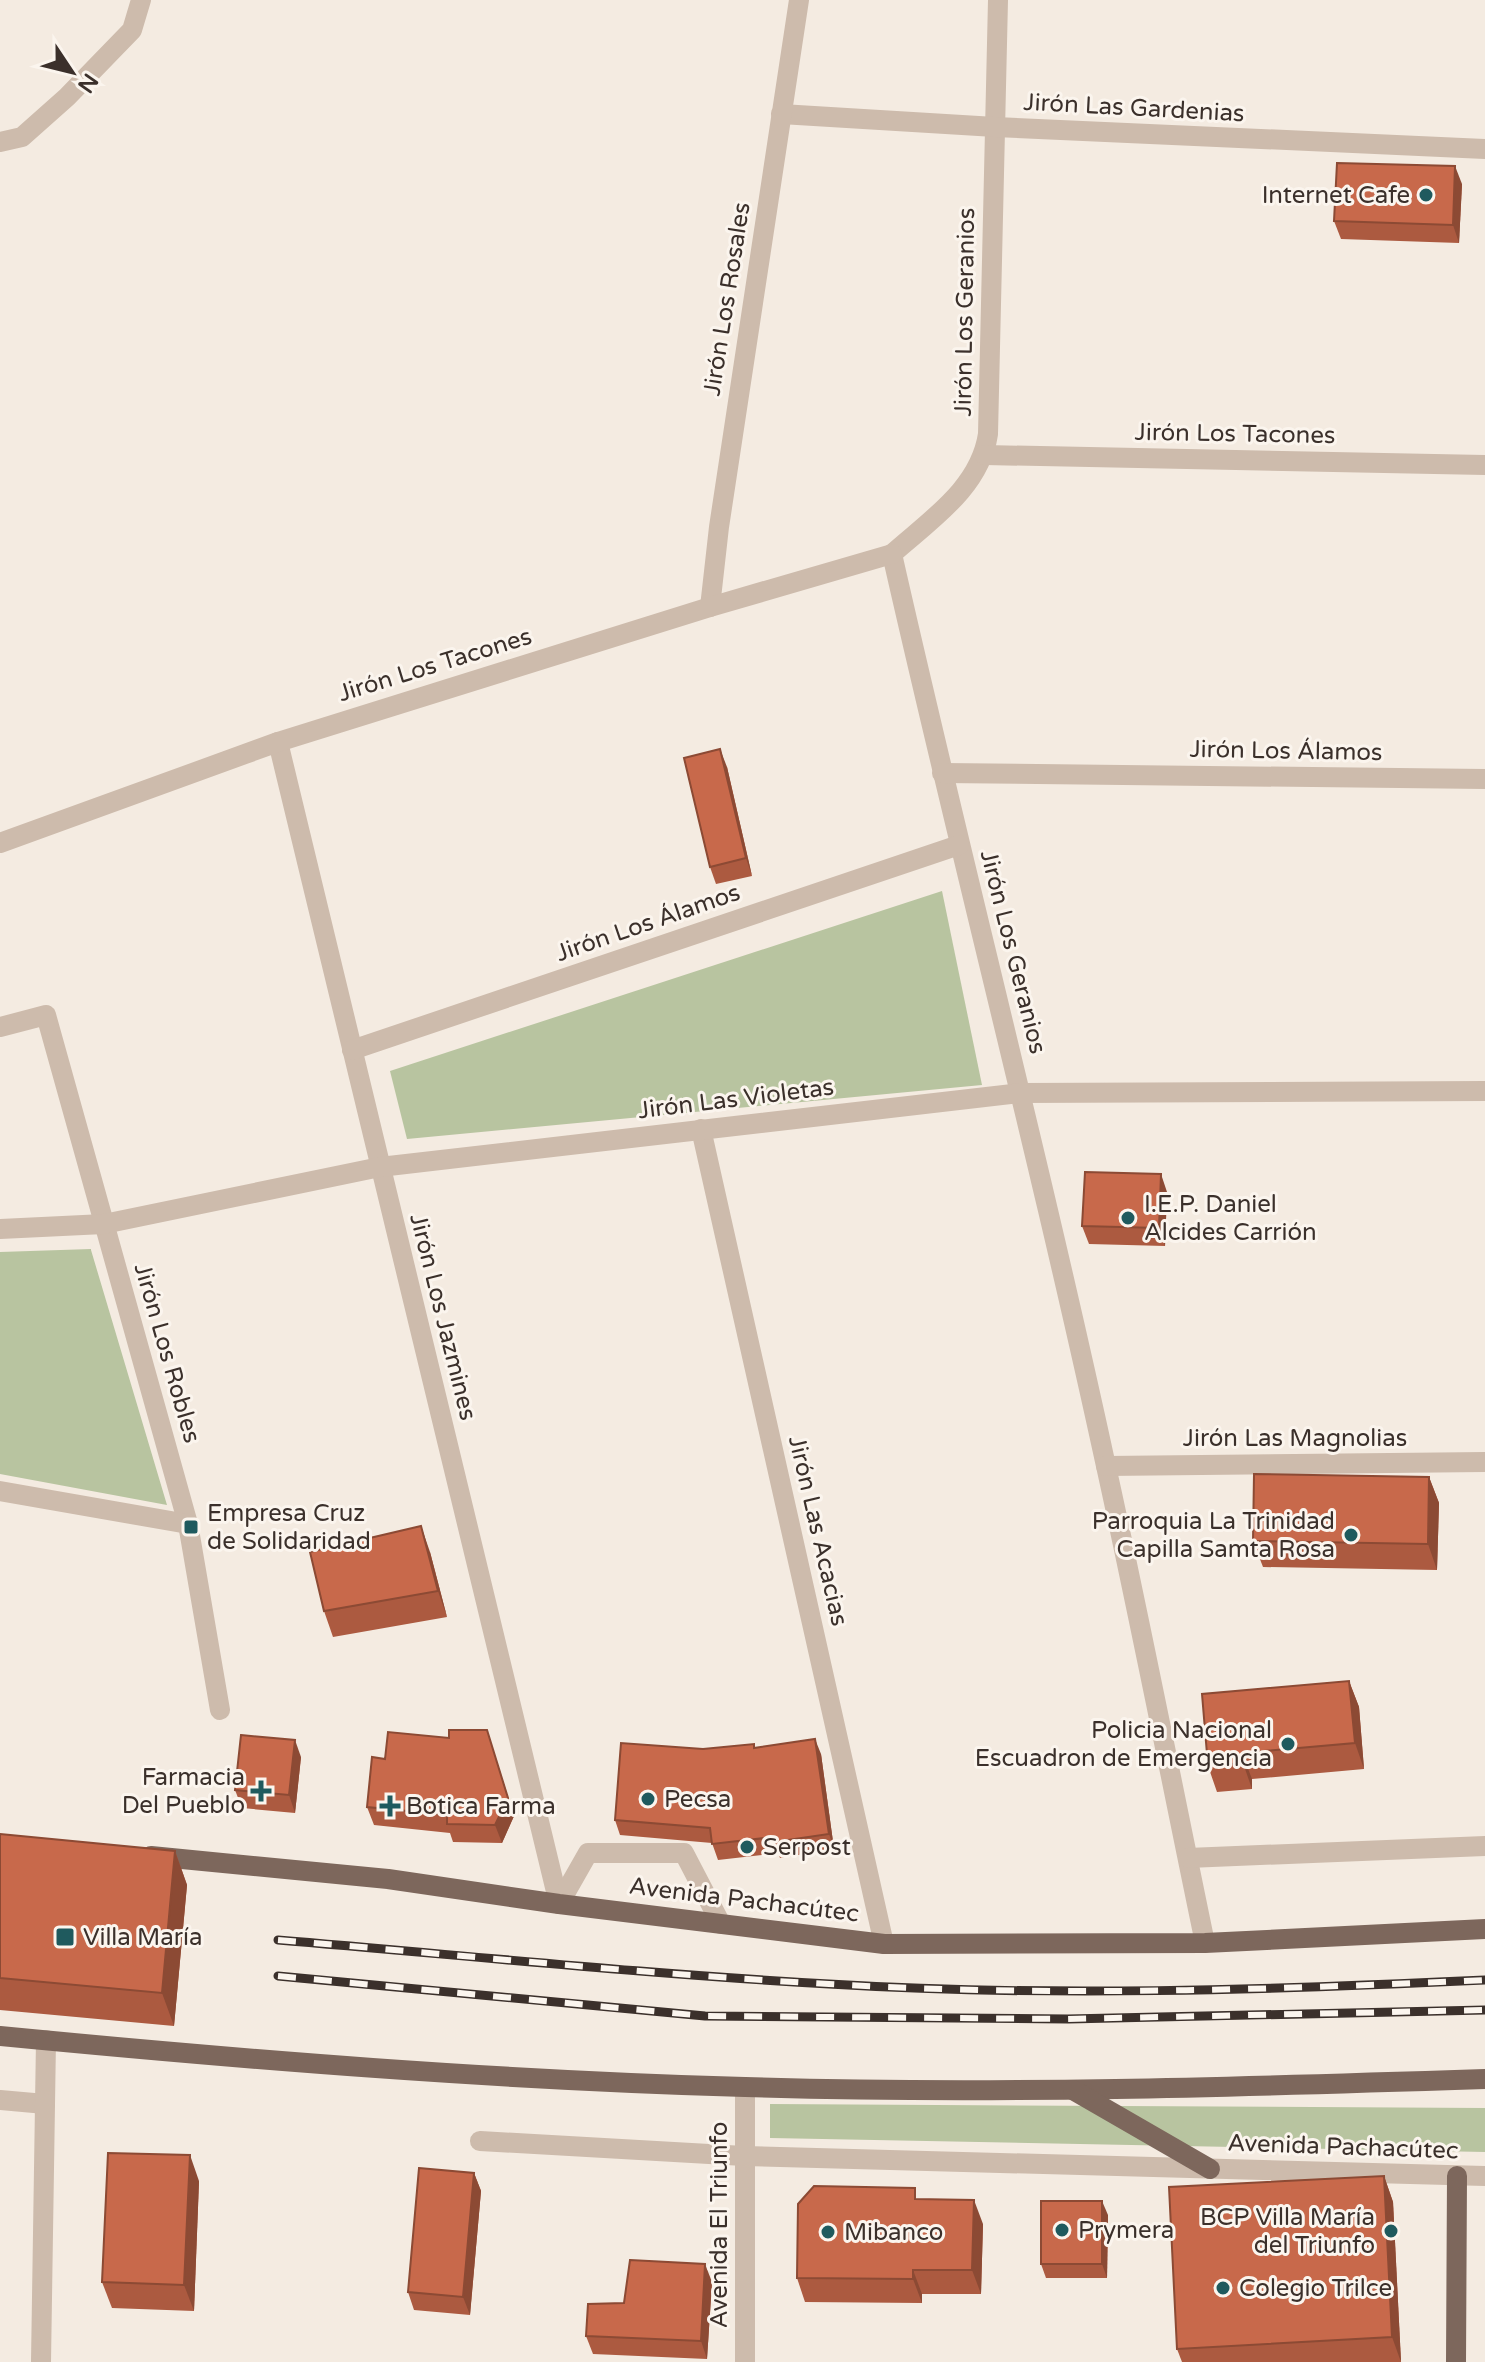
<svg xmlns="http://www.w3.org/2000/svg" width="1485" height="2362" viewBox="0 0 1485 2362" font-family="'Varela Round',sans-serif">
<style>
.green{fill:#b8c4a0}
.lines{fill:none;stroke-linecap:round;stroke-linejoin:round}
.minor{stroke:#cdbbac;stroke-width:20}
.major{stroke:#7d675c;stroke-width:20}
.rail-casing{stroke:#3b302b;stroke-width:9}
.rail{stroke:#fbf5ee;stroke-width:6;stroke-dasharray:18;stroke-linecap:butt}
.wall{fill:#ac5a40}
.shaded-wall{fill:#8c4a34}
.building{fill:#c8694b;stroke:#8c4a34;stroke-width:2}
.poi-dot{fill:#1f5a5e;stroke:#fbf5ee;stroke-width:3}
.labels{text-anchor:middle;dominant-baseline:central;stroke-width:6;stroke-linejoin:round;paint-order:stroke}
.street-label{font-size:24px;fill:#3b302b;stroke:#fbf5ee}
.poi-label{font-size:24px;fill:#3b302b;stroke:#fbf5ee;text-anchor:start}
</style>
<rect width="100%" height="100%" fill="#f4ebe1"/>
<g class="green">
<path d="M942,891L982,1085L407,1139L390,1071Z"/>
<path d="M91,1249V1250L167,1505L0,1474V1252Z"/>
<path d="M770,2104L1485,2108V2152L770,2138Z"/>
</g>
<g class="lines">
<g class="minor">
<path d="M998,0L988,434C980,488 930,520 892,554C961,859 1040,1161 1106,1466C1141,1625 1172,1784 1205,1943"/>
<path d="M781,114L995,127L1485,149"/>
<path d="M0,142L22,137L67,97L132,30L141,0"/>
<path d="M985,455L1485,465"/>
<path d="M710,607L719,527L799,0"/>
<path d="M278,742L559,1904"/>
<path d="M942,773L1485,779"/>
<path d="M0,843L278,742L710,607L892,554"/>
<path d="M0,1027L46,1015L188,1524L220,1710"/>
<path d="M352,1050L959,845"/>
<path d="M701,1129L884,1944"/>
<path d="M0,1229L104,1224L380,1167L1020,1093L1485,1091"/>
<path d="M1106,1466L1485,1462"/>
<path d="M0,1491L188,1524"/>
<path d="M1188,1858L1485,1846"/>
<path d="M559,1904L588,1853H684L721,1924"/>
<path d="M0,2100L45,2104"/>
<path d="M480,2141L744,2156L1485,2176"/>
<path d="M41,2362L46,2040"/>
<path d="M745,2362V2087"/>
</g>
<g class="major">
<path d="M151,1856L388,1879L559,1904L884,1944L1205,1943L1485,1929"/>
<path d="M0,2036C248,2060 497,2080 745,2087C992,2095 1239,2087 1485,2079"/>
<path d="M1073,2090L1210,2169"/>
<path d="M1456,2362L1457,2176"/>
</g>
<g class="rail-casing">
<g id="rail">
<path d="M278,1940C461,1955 645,1974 829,1984C1047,1997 1267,1990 1485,1980"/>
<path d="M278,1976L705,2016L1068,2019L1485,2010"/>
</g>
</g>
<use href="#rail" class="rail"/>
</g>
<g class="wall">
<path d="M1462,184L1459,243L1341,239L1334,221Z"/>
<path d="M727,767L752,876L716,884L710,867Z"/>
<path d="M1167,1192L1165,1246L1089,1244L1082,1226Z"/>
<path d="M1429,1477L1439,1503L1437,1570L1263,1567L1253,1541Z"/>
<path d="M430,1552L447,1617L333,1637L324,1611Z"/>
<path d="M1349,1681L1359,1707L1364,1769L1252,1779V1789L1217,1792L1208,1766Z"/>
<path d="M487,1730L514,1816L502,1843L453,1842L450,1833L374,1825L367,1807L385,1759Z"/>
<path d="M756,1748L821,1754L834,1849L780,1858L778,1853L718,1860L712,1843L620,1835L615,1820L703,1749Z"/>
<path d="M301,1757L295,1813L242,1808L235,1790Z"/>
<path d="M0,1834L175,1851L187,1885L174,2026L0,2010Z"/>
<path d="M474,2173L481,2191L470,2315L414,2310L408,2292Z"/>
<path d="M1384,2176L1393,2202L1401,2362H1182L1177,2349Z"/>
<path d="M199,2181L194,2311L112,2308L102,2282Z"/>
<path d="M1108,2215L1107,2278H1046L1041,2264Z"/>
<path d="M983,2224L981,2294H922V2303L805,2302L797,2278Z"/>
<path d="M712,2282L707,2359L593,2354L586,2336L624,2303Z"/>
</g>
<g class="shaded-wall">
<path d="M1455,166L1462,184L1459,243L1453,225Z"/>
<path d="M720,749L727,767L752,876L746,858Z"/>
<path d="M1161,1174L1167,1192L1165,1246L1159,1228Z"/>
<path d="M1429,1477L1439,1503L1437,1570L1428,1544Z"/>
<path d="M421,1526L430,1552L447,1617L438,1591Z"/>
<path d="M1349,1681L1359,1707L1364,1769L1355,1743Z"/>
<path d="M487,1730L514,1816L502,1843L495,1825Z"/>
<path d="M815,1739L821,1754L834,1849L829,1834Z"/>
<path d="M295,1740L301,1757L295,1813L289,1795Z"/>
<path d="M1242,1753L1252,1779V1789L1243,1763Z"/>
<path d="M175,1851L187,1885L174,2026L162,1993Z"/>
<path d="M190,2155L199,2181L194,2311L184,2285Z"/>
<path d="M474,2173L481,2191L470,2315L463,2297Z"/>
<path d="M1384,2176L1393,2202L1401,2362L1392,2337Z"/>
<path d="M974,2200L983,2224L981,2294L972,2270Z"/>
<path d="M1102,2201L1108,2215L1107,2278L1102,2264Z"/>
<path d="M705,2264L712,2282L707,2359L701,2341Z"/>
<path d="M913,2270L922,2294V2303L913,2279Z"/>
</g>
<g class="building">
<path d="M1337,163L1455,166L1453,225L1334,221Z"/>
<path d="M720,749L746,858L710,867L684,758Z"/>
<path d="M1085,1172L1161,1174L1159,1228L1082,1226Z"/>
<path d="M1254,1474L1429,1477L1428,1544L1253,1541Z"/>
<path d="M421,1526L438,1591L324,1611L310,1552Z"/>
<path d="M1349,1681L1355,1743L1242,1753L1243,1763L1208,1766L1202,1694Z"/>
<path d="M449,1730H487L508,1798L495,1825L447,1824V1815L367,1807L372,1757L385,1759L388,1732L449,1738Z"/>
<path d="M241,1735L295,1740L289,1795L235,1790Z"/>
<path d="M815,1739L829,1834L774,1842V1837L712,1844L710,1828L615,1820L621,1743L703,1749L754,1744V1748Z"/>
<path d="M0,1834L175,1851L162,1993L0,1978Z"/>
<path d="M108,2153L190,2155L184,2285L102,2282Z"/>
<path d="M419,2168L474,2173L463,2297L408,2292Z"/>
<path d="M1384,2176L1392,2337L1177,2349L1169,2187Z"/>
<path d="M814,2186L915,2188V2199L974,2200L972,2270H913V2279L797,2278L798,2204Z"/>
<rect x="1041" y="2201" width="61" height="63"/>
<path d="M630,2260L705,2264L701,2341L586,2336L588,2304L624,2303Z"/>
</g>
<g class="poi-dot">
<circle cx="1426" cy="195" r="8"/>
<circle cx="1128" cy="1218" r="8"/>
<rect x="183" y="1519" width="16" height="16" rx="4"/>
<circle cx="1351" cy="1535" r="8"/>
<circle cx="1288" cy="1744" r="8"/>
<path d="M257 1779h8v8h8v8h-8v8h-8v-8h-8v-8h8z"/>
<circle cx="648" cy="1799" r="8"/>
<path d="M386 1794h8v8h8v8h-8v8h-8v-8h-8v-8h8z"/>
<circle cx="747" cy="1847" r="8"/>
<rect x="55" y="1927" width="20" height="20" rx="4"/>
<circle cx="1062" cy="2230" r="8"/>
<circle cx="1391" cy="2231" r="8"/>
<circle cx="828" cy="2232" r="8"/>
<circle cx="1223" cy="2288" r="8"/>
</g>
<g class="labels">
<g class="street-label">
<text transform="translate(1134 108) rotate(3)">Jirón Las Gardenias</text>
<text transform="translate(727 299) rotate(-81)">Jirón Los Rosales</text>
<text transform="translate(965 312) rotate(-89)">Jirón Los Geranios</text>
<text transform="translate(1235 434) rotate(1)">Jirón Los Tacones</text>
<text transform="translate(435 665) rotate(-17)">Jirón Los Tacones</text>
<text transform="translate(1286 751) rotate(1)">Jirón Los Álamos</text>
<text transform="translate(648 923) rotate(-19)">Jirón Los Álamos</text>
<text transform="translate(1013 952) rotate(76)">Jirón Los Geranios</text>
<text transform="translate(736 1099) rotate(-7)">Jirón Las Violetas</text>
<text transform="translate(443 1317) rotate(76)">Jirón Los Jazmines</text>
<text transform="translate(167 1353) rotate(74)">Jirón Los Robles</text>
<text x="1295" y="1438">Jirón Las Magnolias</text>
<text transform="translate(818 1531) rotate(77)">Jirón Las Acacias</text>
<text transform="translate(744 1900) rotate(7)">Avenida Pachacútec</text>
<text transform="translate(1343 2147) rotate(2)">Avenida Pachacútec</text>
<text transform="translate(719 2225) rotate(-90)">Avenida El Triunfo</text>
</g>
<g class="poi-label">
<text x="1410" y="195" text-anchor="end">Internet Cafe</text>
<text x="1144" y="1204">I.E.P. Daniel<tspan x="1144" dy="28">Alcides Carrión</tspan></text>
<text x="207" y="1513">Empresa Cruz<tspan x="207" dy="28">de Solidaridad</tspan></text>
<text x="1335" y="1521" text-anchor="end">Parroquia La Trinidad<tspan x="1335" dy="28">Capilla Samta Rosa</tspan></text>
<text x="1272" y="1730" text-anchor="end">Policia Nacional<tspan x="1272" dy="28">Escuadron de Emergencia</tspan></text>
<text x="245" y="1777" text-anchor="end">Farmacia<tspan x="245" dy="28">Del Pueblo</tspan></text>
<text x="664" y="1799">Pecsa</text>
<text x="406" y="1806">Botica Farma</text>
<text x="763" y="1847">Serpost</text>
<text x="83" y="1937">Villa María</text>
<text x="1375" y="2217" text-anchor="end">BCP Villa María<tspan x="1375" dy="28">del Triunfo</tspan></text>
<text x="1078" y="2230">Prymera</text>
<text x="844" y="2232">Mibanco</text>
<text x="1239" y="2288">Colegio Trilce</text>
</g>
</g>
<g transform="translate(72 72) rotate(125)" stroke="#fbf5ee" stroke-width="6" paint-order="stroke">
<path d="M0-6L14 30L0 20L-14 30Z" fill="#3b302b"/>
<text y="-12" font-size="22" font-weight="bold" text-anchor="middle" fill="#3b302b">N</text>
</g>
</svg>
